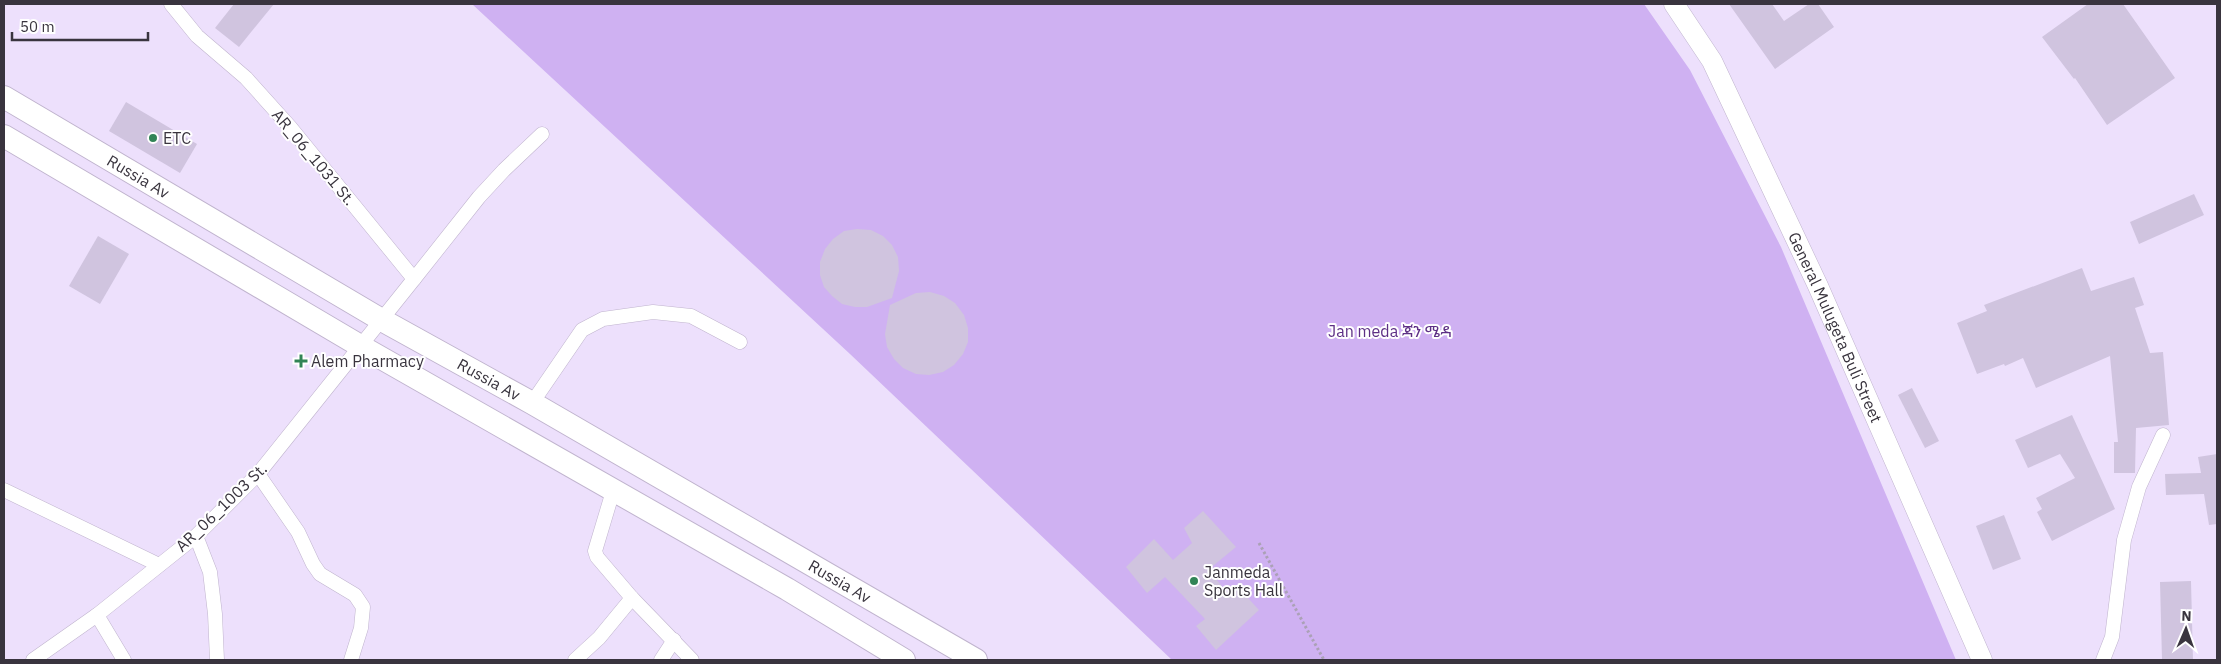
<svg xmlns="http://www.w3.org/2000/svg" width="2221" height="664" viewBox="0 0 2221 664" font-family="'IBM Plex Sans','Noto Sans Ethiopic',sans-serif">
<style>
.green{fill:#cfb1f2}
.building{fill:#d0c4df}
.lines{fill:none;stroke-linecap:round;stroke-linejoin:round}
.minor-casing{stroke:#c0b4ce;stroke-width:15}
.secondary-casing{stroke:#c0b4ce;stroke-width:21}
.primary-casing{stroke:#c0b4ce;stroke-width:24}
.path{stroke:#aba1b6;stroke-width:3;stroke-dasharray:2.5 2.5;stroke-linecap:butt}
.minor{stroke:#fff;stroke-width:14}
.secondary{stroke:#fff;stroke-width:20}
.primary{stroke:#fff;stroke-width:22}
.poi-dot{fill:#318456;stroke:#fff;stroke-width:2}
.labels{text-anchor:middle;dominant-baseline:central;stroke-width:4;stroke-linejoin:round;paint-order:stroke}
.poi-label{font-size:16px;fill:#39343e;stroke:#fff;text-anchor:start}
.street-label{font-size:16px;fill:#39343e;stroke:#fff}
.park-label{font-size:16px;fill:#5d2f85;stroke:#fff}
</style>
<rect width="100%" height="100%" fill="#ede0fc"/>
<path class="green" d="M472,4H1644L1690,70L1781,247L1956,660H1172L850,354Z"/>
<g class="building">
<path d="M234,4H274L239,47L215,28Z"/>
<path d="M1729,4H1772L1784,21L1809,4H1818L1834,27L1775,69Z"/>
<path d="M2088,4H2123L2175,78L2107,125L2075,78L2074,79L2042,37Z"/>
<path d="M126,102L197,144L180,173L109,131Z"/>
<path d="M2194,194L2204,215L2139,244L2130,222Z"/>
<path d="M857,229L871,230L883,236L892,245L898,257L899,271L892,298L867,307H855L842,304L832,296L824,287L820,275V262L825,249L833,239L844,231Z"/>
<path d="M98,236L129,254L100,304L69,286Z"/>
<path d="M2082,268L2091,291L2134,277L2144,305L2135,308L2150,353L2163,352L2169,425L2136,428L2135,473H2114V442H2118L2110,356L2036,388L2023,358L2005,366L2004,364L1977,374L1957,323L1987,311L1984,305Z"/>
<path d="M930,292L944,296L955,303L964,315L968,328V342L963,354L954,365L943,372L929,375L916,374L903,368L894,359L887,347L885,334L890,305L916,293Z"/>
<path d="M1912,388L1939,441L1925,448L1898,395Z"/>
<path d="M2072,415L2115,509L2052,541L2037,512L2042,509L2036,498L2075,478L2060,454L2028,468L2015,440Z"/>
<path d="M2217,454V524L2209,525L2204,494L2166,495L2165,474L2201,473L2198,457Z"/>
<path d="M1203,511L1236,547L1208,570L1228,593L1237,586L1259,610L1216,650L1196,626L1205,619L1165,577L1147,593L1126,567L1154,539L1173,560L1192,543L1184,528Z"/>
<path d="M2004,515L2021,559L1993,570L1976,526Z"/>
<path d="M2191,581L2193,660H2162L2160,582Z"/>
</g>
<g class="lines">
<g class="minor-casing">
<g id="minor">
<path d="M414,279L479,197L504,170L542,134"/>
<path d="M532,403L582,330L603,319L653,312L691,316L740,342"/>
<path d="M258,474L298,532L313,564L320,574L355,595L363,607L361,628L351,660"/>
<path d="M4,490L159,565"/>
<path d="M613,491L595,551L597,557L632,598L692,660"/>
<path d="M196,536L210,572L215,614L217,660"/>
<path d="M97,615L124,660"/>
<path d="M33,660L97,615L196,536L258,474L414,279L290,127L246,78L197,36L171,4"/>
<path d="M575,660L599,638L632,598"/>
<path d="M661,660L674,640"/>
<path d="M2103,660L2112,637L2124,540L2139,487L2163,435"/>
</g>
</g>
<g class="secondary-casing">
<g id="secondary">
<path id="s1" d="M1674,4L1712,61L1818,286L1982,660"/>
</g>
</g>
<g class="primary-casing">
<g id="primary">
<path id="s2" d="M4,97L380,319L532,403L976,660"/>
<path d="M4,136L362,347L787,589L904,660"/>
</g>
</g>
<path class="path" d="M1259,543L1324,660"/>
<use href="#minor" class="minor"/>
<use href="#secondary" class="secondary"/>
<use href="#primary" class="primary"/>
</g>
<g class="poi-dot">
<circle cx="153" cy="138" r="5"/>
<path d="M298.5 353.5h5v5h5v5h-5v5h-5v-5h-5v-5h5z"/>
<circle cx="1194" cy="581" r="5"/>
</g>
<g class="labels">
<g class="poi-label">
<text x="163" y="138">ETC</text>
<text x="311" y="361">Alem Pharmacy</text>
<text x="1204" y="572">Janmeda<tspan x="1204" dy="18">Sports Hall</tspan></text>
</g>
<g class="street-label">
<text transform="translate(314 157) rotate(50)">AR_06_1031 St.</text>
<text stroke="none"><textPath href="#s2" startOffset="156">Russia Av</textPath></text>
<text stroke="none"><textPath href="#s1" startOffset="362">General Mulugeta Buli Street</textPath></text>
<text stroke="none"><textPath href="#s2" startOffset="561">Russia Av</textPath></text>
<text transform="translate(221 507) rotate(-44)">AR_06_1003 St.</text>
<text stroke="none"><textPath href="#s2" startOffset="966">Russia Av</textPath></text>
</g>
<g class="park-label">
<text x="1390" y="331">Jan meda ጃን ሜዳ</text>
</g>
</g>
<rect width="2221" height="664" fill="none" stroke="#39343e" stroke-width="10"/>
<g transform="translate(2186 629) rotate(2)" stroke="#ffffff" stroke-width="4" paint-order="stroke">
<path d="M0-4L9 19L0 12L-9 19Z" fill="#39343e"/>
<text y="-8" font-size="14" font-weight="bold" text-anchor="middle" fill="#39343e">N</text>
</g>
<path d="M12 32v8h136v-8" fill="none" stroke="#39343e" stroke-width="2.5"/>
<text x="20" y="32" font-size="15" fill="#39343e" stroke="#ffffff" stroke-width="4" paint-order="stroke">50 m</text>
</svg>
